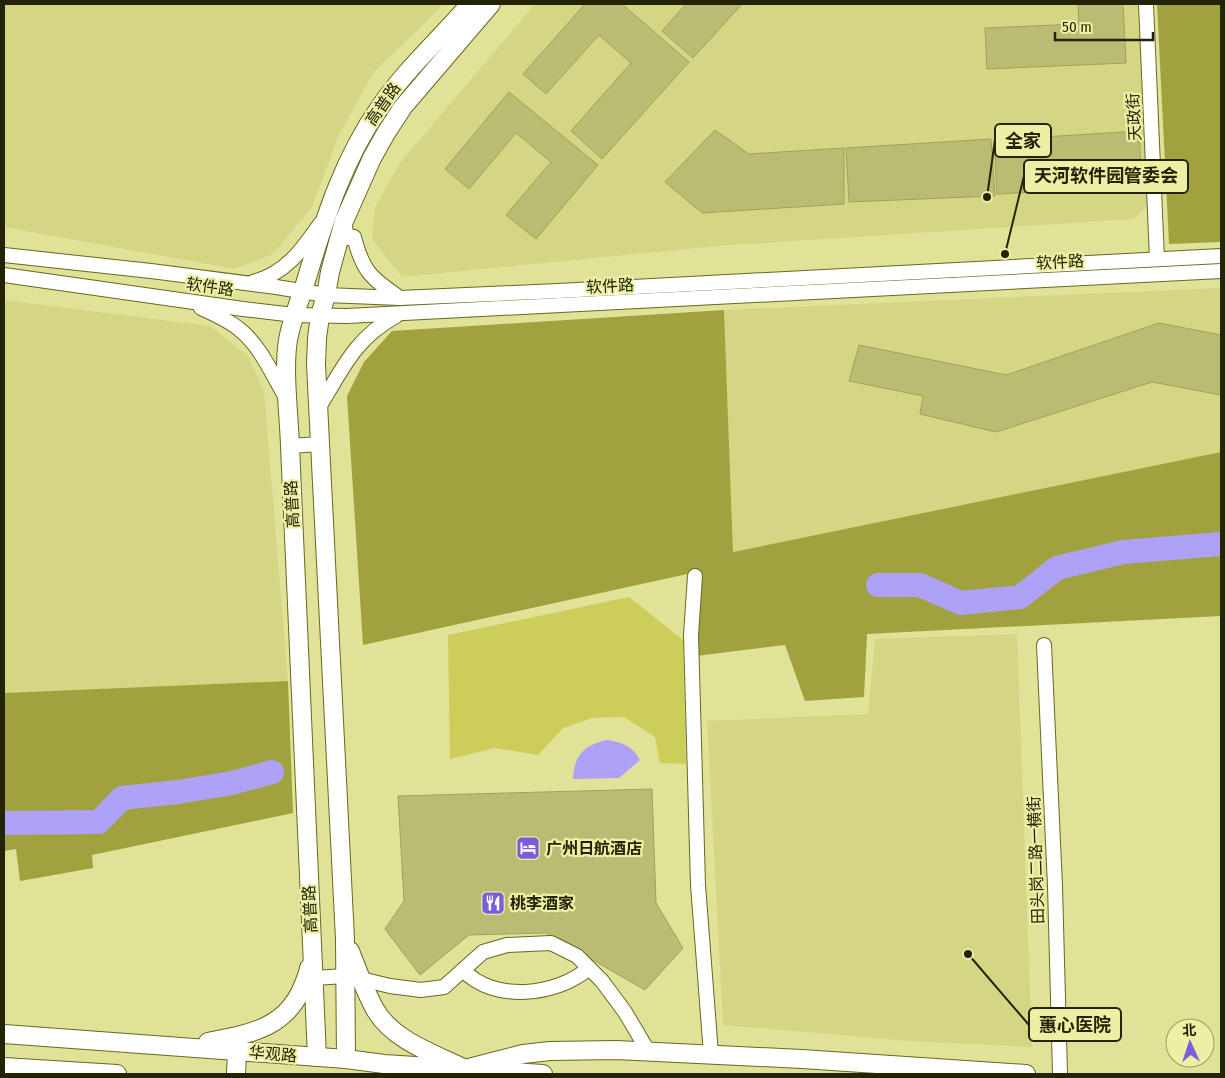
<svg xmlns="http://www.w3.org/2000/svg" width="1225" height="1078" viewBox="0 0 1225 1078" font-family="'Fira Sans Condensed','Noto Sans SC',sans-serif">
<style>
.built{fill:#d4d684}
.green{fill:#cdce59}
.forest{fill:#a1a13e}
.water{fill:#aea2f7}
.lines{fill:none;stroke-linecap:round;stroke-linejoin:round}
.river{stroke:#aea2f7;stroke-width:24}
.building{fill:#bbbc74;stroke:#a1a25b}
.minor-casing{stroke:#68681f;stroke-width:16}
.major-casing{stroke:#68681f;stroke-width:20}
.minor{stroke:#fff;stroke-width:14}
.major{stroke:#fff;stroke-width:18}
.labels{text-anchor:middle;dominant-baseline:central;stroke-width:4.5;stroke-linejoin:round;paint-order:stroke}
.street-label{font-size:16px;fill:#232305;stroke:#edefa5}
.poi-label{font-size:16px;font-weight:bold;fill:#232305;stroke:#edefa5;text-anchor:start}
.leader{fill:none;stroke:#232305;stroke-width:2}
.callout-dot{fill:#232305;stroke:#edefa5;stroke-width:2}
.callout{fill:#edefa5;stroke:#232305;stroke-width:2}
.callout-label{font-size:18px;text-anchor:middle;font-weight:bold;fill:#232305}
</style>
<rect width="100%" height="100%" fill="#e0e298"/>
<g class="built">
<path d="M4,4H444L373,73L338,137L312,207L273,254L235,269L4,227Z"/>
<path d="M535,4H1142L1151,203L1133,219L717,246L402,277L372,239L375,207L400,163Z"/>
<path d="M1221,288V452L733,552L724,310Z"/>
<path d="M4,300L210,326L248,356L264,391L288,681L4,693Z"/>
<path d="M1017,634L1032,1047L910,1041L723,1025L707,721L868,714L875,639Z"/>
</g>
<path class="green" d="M629,597L683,640L686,764L660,763L655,737L624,717L592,718L563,728L538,755L495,748L450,759L448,635Z"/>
<g class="forest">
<path d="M1157,4H1221V242L1169,244Z"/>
<path d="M724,310L733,552L1221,452V616L867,634L864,697L805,701L785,645L696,656L701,571L363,645L347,396L364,362L392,331Z"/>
<path d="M288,681L293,813L92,855L93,868L20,881L16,849L4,851V693Z"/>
</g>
<path class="water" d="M607,740C621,742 633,746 640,760L619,778L573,779C574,755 584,745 607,740Z"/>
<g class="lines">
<g class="river">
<path d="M878,585H920L961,603L1020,597L1057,568L1123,552L1221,544"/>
<path d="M4,823L99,822L122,798L178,792L232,783L272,772"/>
</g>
</g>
<g class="building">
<path d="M585,4H622L689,62L602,159L571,131L631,63L599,35L546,94L523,74Z"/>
<path d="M686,4H742L693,58L662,31Z"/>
<path d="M1078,4H1123L1126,63L987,69L985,28L1079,24Z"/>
<path d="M509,92L598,165L536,239L506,215L551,162L516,133L469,189L445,169Z"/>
<path d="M715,130L749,154L844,148V204L702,213L665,182Z"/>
<path d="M1139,131L1142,187L997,194L994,140Z"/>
<path d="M991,139L995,196L849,202L846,148Z"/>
<path d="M1159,323L1221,335V395L1152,382L996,432L920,414L923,396L849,381L859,345L1006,375Z"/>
<path d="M652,789L656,903L683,948L645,990L546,933L469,935L420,975L385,929L404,901L398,796Z"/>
</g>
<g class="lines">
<g class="minor-casing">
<g id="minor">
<path d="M1146,4L1157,259"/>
<path d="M344,221L347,238L354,237C363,272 371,278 400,298"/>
<path d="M4,255L151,271L276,287L326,295L400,298L558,291L1221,256"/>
<path d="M4,275L243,309L294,315L347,316L1221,271"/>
<path d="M253,282C285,274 302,250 320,224"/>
<path d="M201,308C214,314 228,320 239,329C262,347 273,377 288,401"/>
<path d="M319,407C342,370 355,338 396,316"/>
<path d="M290,446L320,444"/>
<path d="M695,576L691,635L698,885L711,1054"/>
<path d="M1044,645L1055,886L1060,1074"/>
<path d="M463,970C494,1003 557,996 589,968"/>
<path d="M313,978L346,976"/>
<path d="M361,979L390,986L421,990L444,987L483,952L507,945L551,943L577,956L602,981L625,1012L648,1051"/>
</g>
</g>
<g class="major-casing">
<g id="major">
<path d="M350,951C358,971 365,992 376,1011C394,1041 435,1054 465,1069L523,1054L550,1051L616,1050L802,1059L1026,1074"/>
<path d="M4,1034L346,1059L384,1064L543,1074"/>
<path d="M208,1042C248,1034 286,1029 303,986C305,981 308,975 309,968"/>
<path d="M317,1057L290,446C289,414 283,370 288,340C292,317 302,296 308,274C326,215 344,158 380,107C406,69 440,39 470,4"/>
<path d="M346,1059L345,939L316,364L317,338L320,316L326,295L330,272L344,221L372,158L386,133L403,107L491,4"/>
<path d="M4,1067L117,1074"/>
<path d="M236,1074L237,1051"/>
</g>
</g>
<use href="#minor" class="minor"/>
<use href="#major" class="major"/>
</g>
<defs>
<g id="hotel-square" transform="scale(1.25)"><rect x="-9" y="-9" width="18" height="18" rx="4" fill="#7a5fda" stroke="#edefa5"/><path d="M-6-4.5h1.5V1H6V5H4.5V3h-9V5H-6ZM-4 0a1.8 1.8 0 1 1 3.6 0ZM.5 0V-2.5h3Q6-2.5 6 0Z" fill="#fff"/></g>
<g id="restaurant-square" transform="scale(1.25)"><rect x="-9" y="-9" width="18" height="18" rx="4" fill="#7a5fda" stroke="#edefa5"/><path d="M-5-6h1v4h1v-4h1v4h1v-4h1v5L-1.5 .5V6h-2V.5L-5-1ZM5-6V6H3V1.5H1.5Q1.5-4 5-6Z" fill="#fff"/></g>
</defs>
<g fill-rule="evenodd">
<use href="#hotel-square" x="528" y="848"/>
<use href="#restaurant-square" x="493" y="903"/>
</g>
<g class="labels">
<g class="street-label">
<text transform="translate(383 104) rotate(-55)">高普路</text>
<text transform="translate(1134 117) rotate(-93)">天政街</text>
<text transform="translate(1060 262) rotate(-3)">软件路</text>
<text transform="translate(610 286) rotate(-3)">软件路</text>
<text transform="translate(210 287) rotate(8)">软件路</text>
<text transform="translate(292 504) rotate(-93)">高普路</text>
<text transform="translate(1036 860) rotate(-92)">田头岗二路一横街</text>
<text transform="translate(310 909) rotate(-93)">高普路</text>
<text transform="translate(273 1054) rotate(5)">华观路</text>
</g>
<g class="poi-label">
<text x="546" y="848">广州日航酒店</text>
<text x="510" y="903">桃李酒家</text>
</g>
</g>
<path class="leader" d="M987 197L995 140M1005 254L1024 176M968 954L1029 1025"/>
<g class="callout-dot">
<circle cx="987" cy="197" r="5"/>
<circle cx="1005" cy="254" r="5"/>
<circle cx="968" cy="954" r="5"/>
</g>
<g class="callout">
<rect x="995" y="124" width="56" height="33" rx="5"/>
<rect x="1024" y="160" width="164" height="33" rx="5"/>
<rect x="1029" y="1008" width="92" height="33" rx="5"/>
</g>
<g class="callout-label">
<text x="1023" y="147">全家</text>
<text x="1106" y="182">天河软件园管委会</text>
<text x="1075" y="1031">蕙心医院</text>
</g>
<rect width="1225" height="1078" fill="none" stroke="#232305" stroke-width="10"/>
<g transform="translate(1190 1043) rotate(357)"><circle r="24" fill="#edefa5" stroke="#9c9d65"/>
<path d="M0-4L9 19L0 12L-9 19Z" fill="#7a5fda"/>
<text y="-8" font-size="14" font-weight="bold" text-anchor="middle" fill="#232305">北</text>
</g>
<path d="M1055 32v8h98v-8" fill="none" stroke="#232305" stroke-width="2.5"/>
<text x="1062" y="32" font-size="15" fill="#232305" stroke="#edefa5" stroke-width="4" paint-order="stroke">50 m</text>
</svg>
